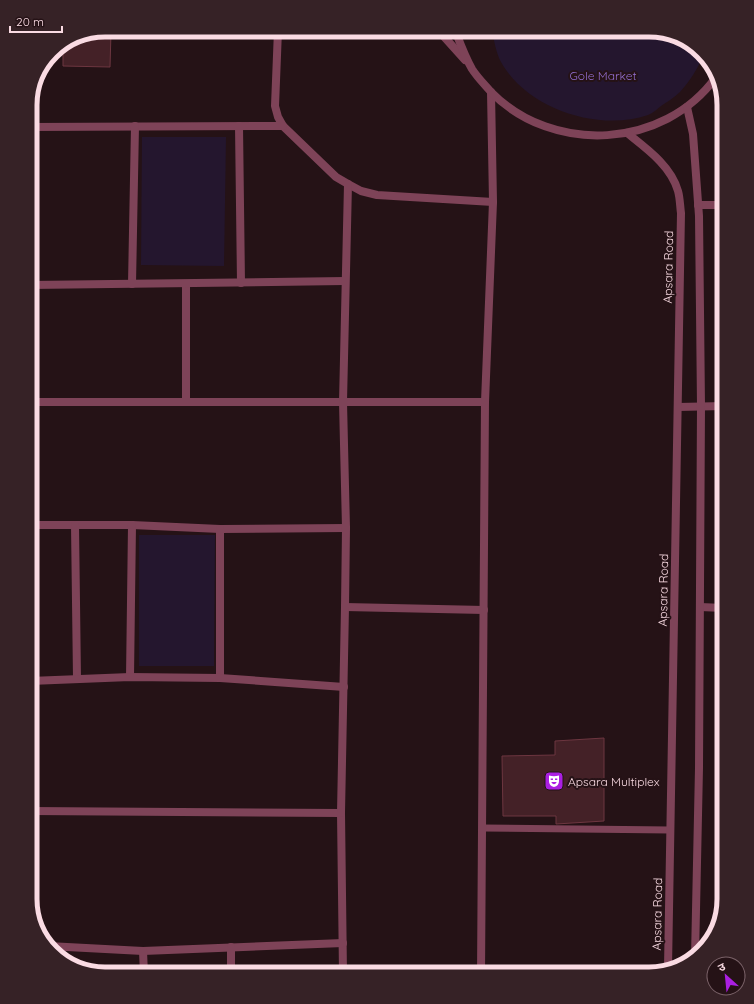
<svg xmlns="http://www.w3.org/2000/svg" width="754" height="1004" viewBox="0 0 754 1004" font-family="Quicksand,'Noto Sans Devanagari',sans-serif">
<style>
.green{fill:#24162e}
.building{fill:#442127;stroke:#6d3640}
.lines{fill:none;stroke-linecap:round;stroke-linejoin:round}
.service{stroke:#7e4358;stroke-width:7}
.minor{stroke:#7e4358;stroke-width:8}
.tertiary{stroke:#7e4358;stroke-width:8}
.labels{text-anchor:middle;dominant-baseline:central;stroke-width:4;stroke-linejoin:round;paint-order:stroke}
.park-label{font-size:12px;fill:#936fd2;stroke:#251216}
.street-label{font-size:12px;fill:#fadbe3;stroke:#251216}
.poi-label{font-size:12px;fill:#fadbe3;stroke:#251216;text-anchor:start}
.rim{fill:none;stroke:#fadbe3;stroke-width:5}
</style>
<rect width="100%" height="100%" fill="#251216"/>
<g class="green">
<path d="M492,30H654L687,40L703,56C698,68 690,81 680,92C675,97 667,102 661,106C657,109 653,113 648,115C599,132 527,109 501,62C496,53 494,40 492,30Z"/>
<path d="M142,137H226L224,266L141,265Z"/>
<path d="M139,535H215L214,666H139Z"/>
</g>
<g class="building">
<path d="M100,32H111L110,67L63,66V46Z"/>
<path d="M604,738V821L556,824V816H503L502,756L555,755V741Z"/>
<path d="M720,754H724V804H719Z"/>
</g>
<g class="lines">
<path class="service" d="M483,828L670,830"/>
<g class="minor">
<path d="M278,30L275,106L278,117L283,126L336,177L348,184L361,191L377,195L493,202"/>
<path d="M239,126L241,283"/>
<path d="M30,127L283,126"/>
<path d="M698,205H724"/>
<path d="M132,284L135,126"/>
<path d="M186,284V402"/>
<path d="M30,285L345,281"/>
<path d="M30,402H485"/>
<path d="M678,407L724,406"/>
<path d="M30,525H132L220,529L346,528"/>
<path d="M75,525L77,679"/>
<path d="M345,607L484,610"/>
<path d="M700,607L724,608"/>
<path d="M130,677L132,525"/>
<path d="M220,678V529"/>
<path d="M30,681L130,677L220,678L344,687"/>
<path d="M30,811L341,813L343,974"/>
<path d="M341,813L345,607L346,528L343,402L348,184"/>
<path d="M48,946L143,951L343,943"/>
<path d="M231,947V974"/>
<path d="M143,951L144,974"/>
<path d="M481,974L485,402L493,202L491,92"/>
</g>
<g class="tertiary">
<path d="M438,30L465,60"/>
<path d="M455,30C460,43 465,57 472,69C477,77 485,85 491,92C553,155 664,149 716,77"/>
<path d="M687,107L693,134L699,216L701,406L699,768L695,957"/>
<path d="M627,133C647,149 671,166 678,191C680,198 680,206 681,213L668,968"/>
</g>
</g>
<defs>
<g id="theatre-square" transform="scale(1)"><rect x="-9" y="-9" width="18" height="18" rx="4" fill="#ab1fe2" stroke="#251216"/><path d="M-5-5.5Q0-4 5-5.5V0Q5 5 0 6Q-5 5-5 0ZM-3.3-2.5H-1v1.5H-3.3ZM1-2.5H3.3v1.5H1ZM-2.8 1Q0 5.5 2.8 1Z" fill="#fff"/></g>
</defs>
<g fill-rule="evenodd">
<use href="#theatre-square" x="554" y="781"/>
</g>
<g class="labels">
<g class="park-label">
<text x="603" y="75">Gole Market</text>
</g>
<g class="street-label">
<text transform="translate(668 267) rotate(-89)">Apsara Road</text>
<text transform="translate(663 590) rotate(-89)">Apsara Road</text>
<text transform="translate(657 914) rotate(-89)">Apsara Road</text>
</g>
<g class="poi-label">
<text x="568" y="781">Apsara Multiplex</text>
</g>
</g>
<path d="M0 0H754V1004H0ZM105 37H649A68 68 0 0 1 717 105V899A68 68 0 0 1 649 967H105A68 68 0 0 1 37 899V105A68 68 0 0 1 105 37Z" fill="#362226" fill-rule="evenodd"/>
<path class="rim" d="M105 37H649A68 68 0 0 1 717 105V899A68 68 0 0 1 649 967H105A68 68 0 0 1 37 899V105A68 68 0 0 1 105 37Z"/>
<g transform="translate(726 976) rotate(333)"><circle r="19" fill="#251216" stroke="#7a6268"/>
<path d="M0-3L7 15L0 10L-7 15Z" fill="#ab1fe2"/>
<text y="-6" font-size="11" font-weight="bold" text-anchor="middle" fill="#fadbe3">उ</text>
</g>
<path d="M10 26v6h52v-6" fill="none" stroke="#fadbe3" stroke-width="2"/>
<text x="16" y="26" font-size="12" fill="#fadbe3" stroke="#251216" stroke-width="3" paint-order="stroke">20 m</text>
</svg>
